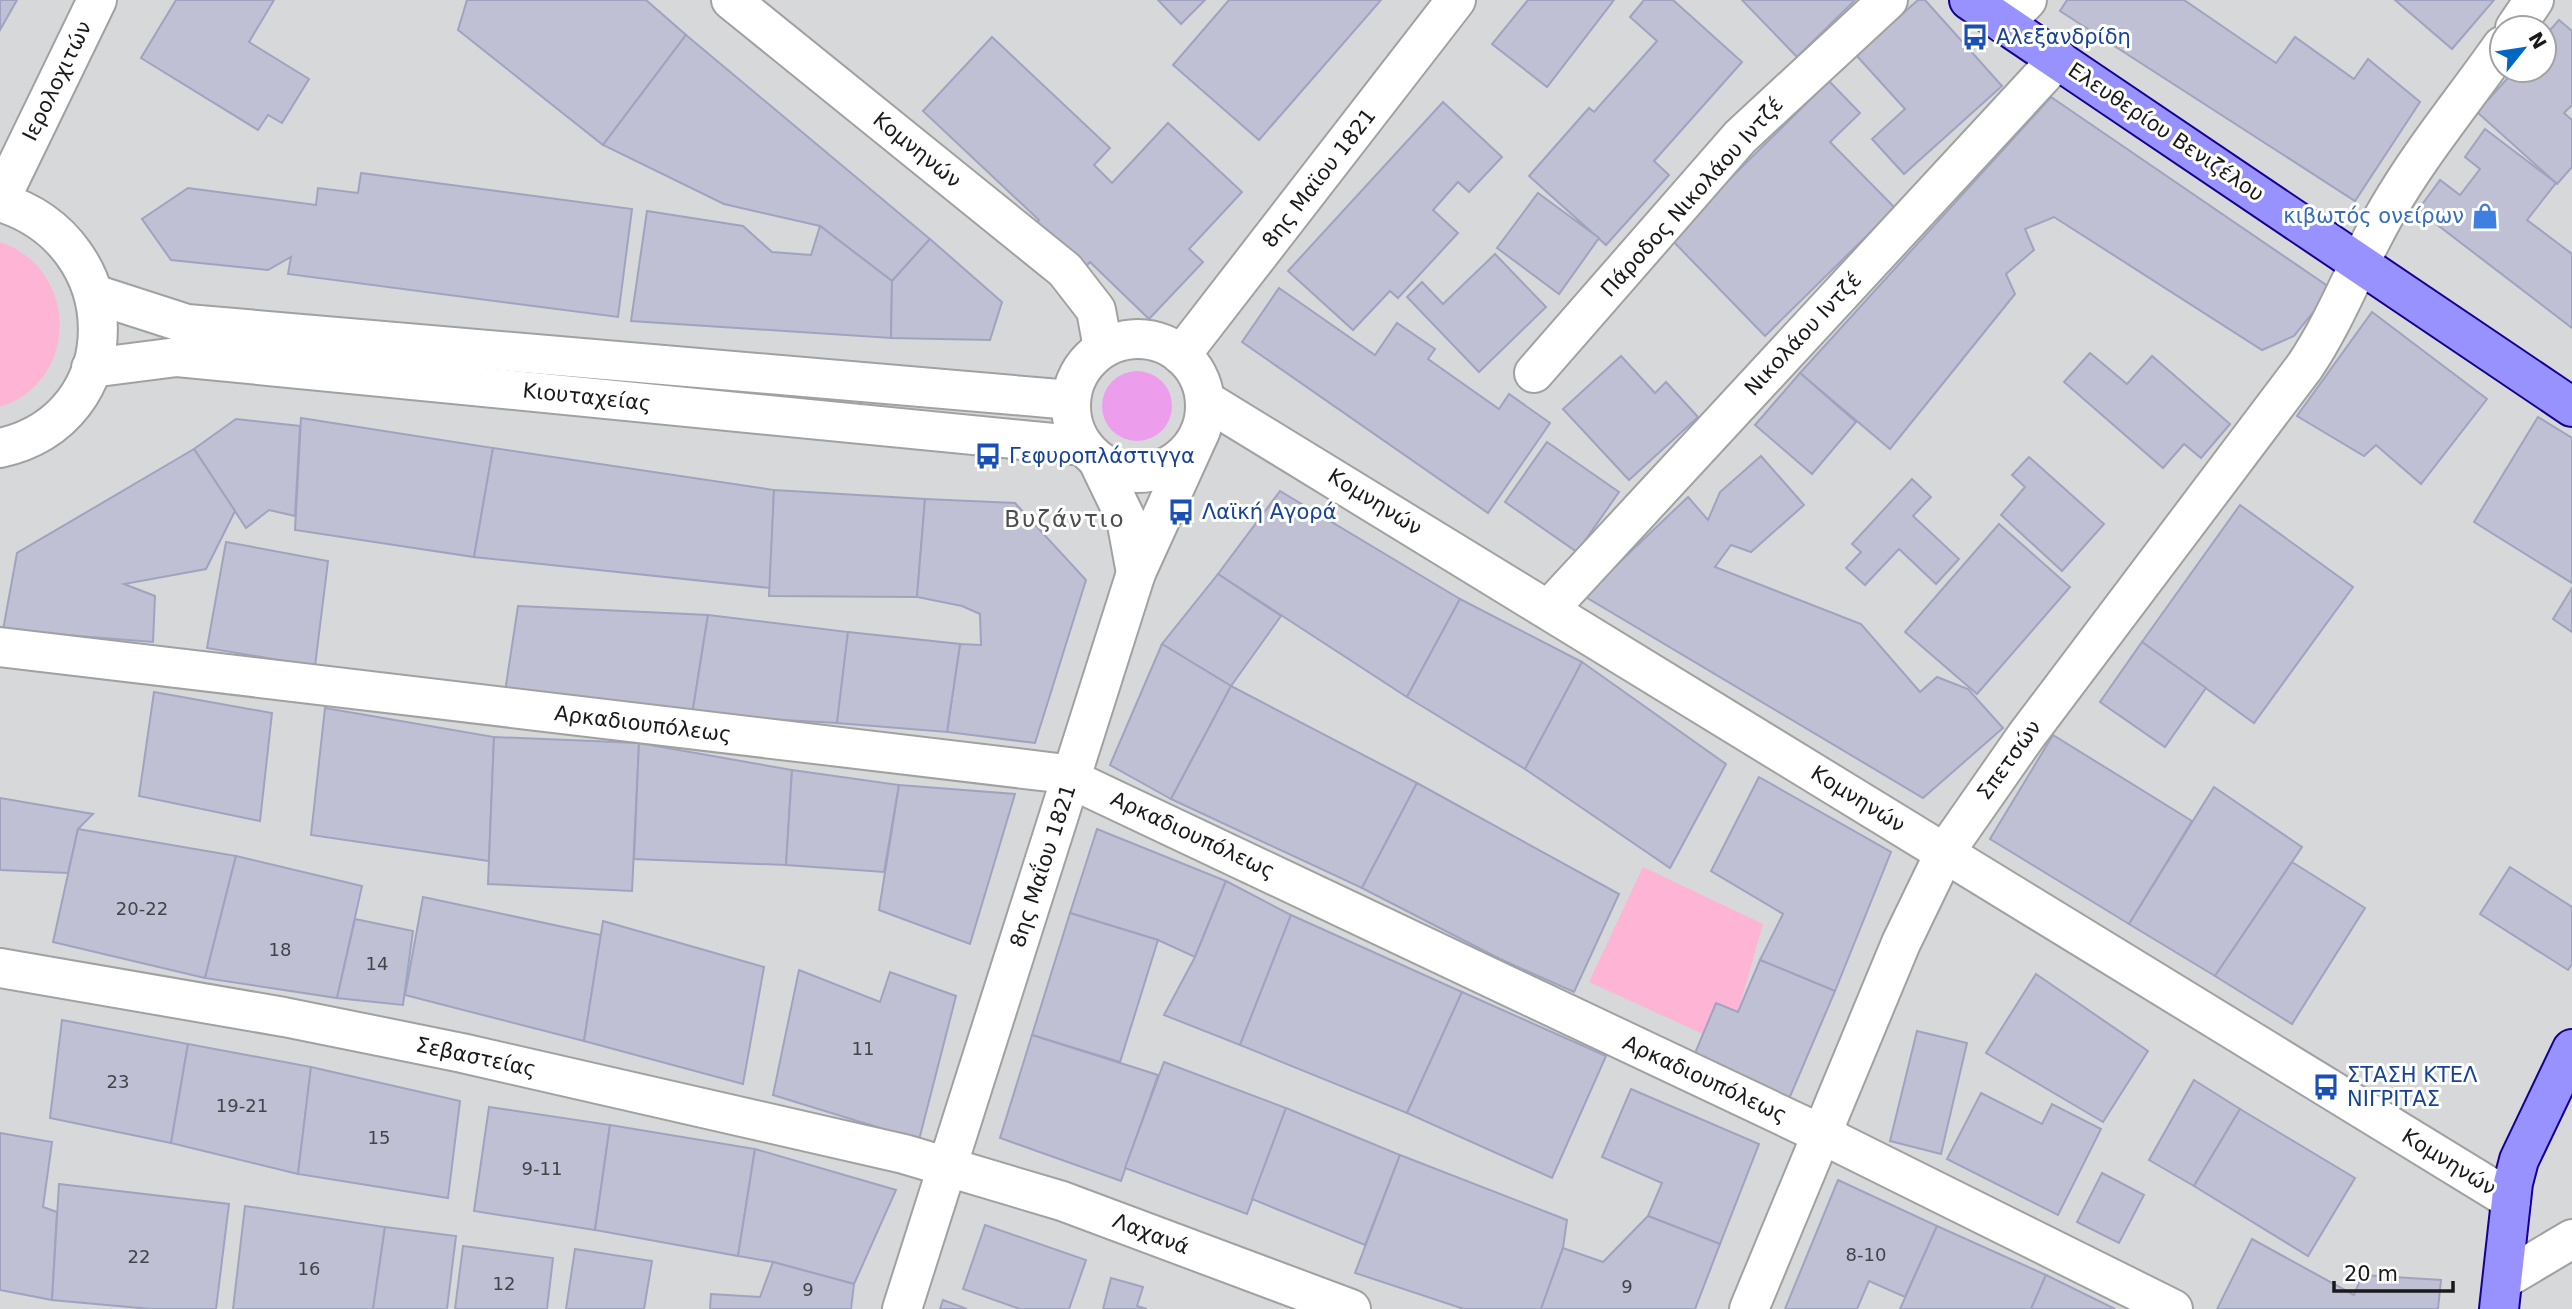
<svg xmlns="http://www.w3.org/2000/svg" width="2572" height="1309" viewBox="0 0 2572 1309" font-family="'DejaVu Sans',sans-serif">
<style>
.residential{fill:#d7d8d9;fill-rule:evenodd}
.grass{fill:#ec9eed}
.park{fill:#feb5d5}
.building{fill:#bfc0d4;stroke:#a0a3c0;stroke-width:2}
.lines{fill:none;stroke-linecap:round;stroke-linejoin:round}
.minor-casing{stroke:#a1a1a1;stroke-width:42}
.major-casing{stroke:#150091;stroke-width:42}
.minor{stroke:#fff;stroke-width:38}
.major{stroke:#9792ff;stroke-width:38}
.labels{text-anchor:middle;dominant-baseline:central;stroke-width:6;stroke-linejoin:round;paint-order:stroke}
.number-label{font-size:18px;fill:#434448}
.transit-label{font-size:21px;fill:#164399;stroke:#fff;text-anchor:start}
.street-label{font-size:21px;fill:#1a1a1a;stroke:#fff}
.shop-label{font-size:21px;fill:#366cbe;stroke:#fff;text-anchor:end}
.neighbourhood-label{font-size:23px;letter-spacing:2px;fill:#4d4d4d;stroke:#fff}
</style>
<rect width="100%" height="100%" fill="#e1deed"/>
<path class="residential" d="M0,0H2572V1309H0ZM2502,28H2544V70H2502Z"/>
<circle class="grass" cx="1137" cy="406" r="35"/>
<g class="park">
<path d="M0,242C79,269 80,381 0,407Z"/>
<path d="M1643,867L1763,924L1738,1012L1716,1003L1703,1034L1589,982Z"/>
</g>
<g class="building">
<path d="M0,0H17L0,30Z"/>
<path d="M176,0H274L249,42L309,79L282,123L268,115L258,130L141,58Z"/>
<path d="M467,0H646L686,35L603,145L458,30Z"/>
<path d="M1158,0H1205L1181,24Z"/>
<path d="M1229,0H1381L1259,140L1173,65Z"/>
<path d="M1528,0H1614L1547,87L1492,44Z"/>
<path d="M1644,0H1673L1742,62L1654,161L1669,175L1606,245L1529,176L1589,108L1594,112L1657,41L1630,17Z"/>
<path d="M1742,0H1855L1797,57Z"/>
<path d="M1918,0H1925L2002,86L1904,174L1872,139L1905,109L1856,55Z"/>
<path d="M2067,0H2184L2276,63L2295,37L2354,79L2368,59L2420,102L2355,201L2060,11Z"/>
<path d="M2395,0H2494L2452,49Z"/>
<path d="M2559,20L2572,31V105L2564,113L2572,120V167L2557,184L2477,112L2515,70H2544V37Z"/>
<path d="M686,35L930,239L892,281L820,226L724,204L603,145Z"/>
<path d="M992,37L1110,148L1094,165L1112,183L1168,123L1242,192L1189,249L1203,262L1149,319L1090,262L1075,278L1028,232L1039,220L923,111Z"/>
<path d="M1829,81L1860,113L1830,142L1895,208L1765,336L1670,238Z"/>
<path d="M2051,97L2332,289L2294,336L2262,350L2054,217L2025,229L2034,250L2006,274L2015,294L1890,449L1800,373Z"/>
<path d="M1443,102L1502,157L1469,192L1458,182L1433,210L1458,233L1398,298L1390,291L1353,330L1288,271Z"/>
<path d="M2485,129L2556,183L2527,220L2572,254V328L2418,210L2440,180L2460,195L2480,169L2465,157Z"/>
<path d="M361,173L632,209L618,317L288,274L291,257L268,270L171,260L142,219L188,188L316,205L318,188L358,193Z"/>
<path d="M1538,193L1599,238L1559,294L1497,248Z"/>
<path d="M647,211L743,226L772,252L811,255L820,226L892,281L891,338L631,321Z"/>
<path d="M930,239L1002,302L990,340L891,338L892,281Z"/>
<path d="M1495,254L1546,307L1479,372L1407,297L1422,282L1443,304Z"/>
<path d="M1279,288L1375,355L1397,323L1435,349L1428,359L1499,409L1509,394L1550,423L1488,513L1242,342Z"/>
<path d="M2372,312L2487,399L2421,484L2376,445L2364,456L2297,416Z"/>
<path d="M2090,353L2127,384L2152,356L2230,424L2201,458L2184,444L2163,468L2064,382Z"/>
<path d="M1621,356L1655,393L1666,382L1698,417L1629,480L1563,409Z"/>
<path d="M1800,373L1856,422L1812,474L1755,425Z"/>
<path d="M2538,417L2572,438V583L2474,522Z"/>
<path d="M301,418L493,448L474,557L295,530Z"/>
<path d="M236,419L300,426L295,516L269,510L246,528L194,449Z"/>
<path d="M1547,442L1619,492L1577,552L1505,502Z"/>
<path d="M493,448L774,490L770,588L474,557Z"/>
<path d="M194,449L235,511L206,569L124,584L155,596L153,642L3,630L17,553Z"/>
<path d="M1761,456L1804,505L1751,552L1731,545L1715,567L1861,624L1920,692L1937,677L1968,689L2003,728L1923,798L1584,596L1688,497L1708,520L1720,492Z"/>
<path d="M2029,457L2104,524L2062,571L2001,515L2025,487L2012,475Z"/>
<path d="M1912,479L1931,497L1913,516L1959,559L1936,584L1899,549L1865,585L1846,568L1861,552L1852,544Z"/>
<path d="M774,490L925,499L917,597L769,596Z"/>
<path d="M1280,491L1460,599L1407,697L1218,574Z"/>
<path d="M925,499L1015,503L1086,580L1035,743L947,732L960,644L981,645L980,614L962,606L917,597Z"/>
<path d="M2240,505L2353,587L2254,723L2142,642Z"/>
<path d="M1999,524L2070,587L1977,694L1905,632Z"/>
<path d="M226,542L328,561L315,666L207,648Z"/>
<path d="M1218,574L1281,616L1231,686L1162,644Z"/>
<path d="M2572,588V632L2553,619Z"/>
<path d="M1460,599L1582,662L1525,769L1407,697Z"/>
<path d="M518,606L708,615L692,715L505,692Z"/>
<path d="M708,615L848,632L837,723L692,715Z"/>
<path d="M848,632L960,644L947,732L837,723Z"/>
<path d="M2142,642L2206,688L2165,747L2100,702Z"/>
<path d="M1162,644L1231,686L1171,799L1110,765Z"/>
<path d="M1582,662L1726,764L1670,868L1525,769Z"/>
<path d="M1231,686L1417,783L1362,888L1171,799Z"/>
<path d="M154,692L272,713L260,821L139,796Z"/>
<path d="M325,708L494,737L489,861L311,835Z"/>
<path d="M2053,735L2192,821L2129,924L1990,839Z"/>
<path d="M494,737L639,743L632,891L488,884Z"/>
<path d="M639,743L792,770L786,865L634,859Z"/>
<path d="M792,770L899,785L884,872L786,865Z"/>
<path d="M1759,777L1891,852L1835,991L1760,960L1783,914L1711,871Z"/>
<path d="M1417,783L1619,894L1574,992L1500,959L1362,888Z"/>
<path d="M899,785L1015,794L970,944L879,910Z"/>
<path d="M2214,787L2302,847L2215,976L2129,924Z"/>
<path d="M0,798L93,814L78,829L68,873L0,870Z"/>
<path d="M78,829L236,856L205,978L53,942Z"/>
<path d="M1097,829L1226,881L1195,957L1158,940L1070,913Z"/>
<path d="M236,856L362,886L337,998L205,978Z"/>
<path d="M2292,862L2365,908L2292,1024L2215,976Z"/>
<path d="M2510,867L2572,907V964L2568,970L2480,914Z"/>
<path d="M1226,881L1291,915L1240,1045L1164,1015L1195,957Z"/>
<path d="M423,897L601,935L584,1041L405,995Z"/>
<path d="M1070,913L1158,940L1120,1062L1032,1035Z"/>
<path d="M1291,915L1462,992L1407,1113L1240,1045Z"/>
<path d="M355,919L413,931L403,1005L337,998Z"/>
<path d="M603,921L764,967L743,1084L584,1041Z"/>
<path d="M1760,960L1835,991L1789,1099L1693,1058L1716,1003L1738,1012Z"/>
<path d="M799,970L880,1002L890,972L956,996L919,1140L773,1095Z"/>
<path d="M2036,974L2148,1051L2103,1122L1986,1053Z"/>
<path d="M1462,992L1606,1056L1552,1178L1407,1113Z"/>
<path d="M62,1020L188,1044L171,1143L50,1118Z"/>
<path d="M1917,1031L1967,1043L1941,1154L1890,1141Z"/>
<path d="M1032,1035L1158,1075L1121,1181L1000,1138Z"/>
<path d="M188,1044L311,1067L298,1174L171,1143Z"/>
<path d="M1164,1062L1286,1108L1247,1214L1125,1168Z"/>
<path d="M311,1067L460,1101L448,1198L298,1174Z"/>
<path d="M2194,1080L2240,1109L2194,1186L2149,1160Z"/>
<path d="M1631,1089L1759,1144L1720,1244L1648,1216L1662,1183L1602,1157Z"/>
<path d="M1981,1093L2042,1124L2052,1104L2101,1129L2058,1215L1947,1159Z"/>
<path d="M489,1107L610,1125L595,1230L474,1211Z"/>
<path d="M1286,1108L1400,1155L1365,1245L1252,1199Z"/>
<path d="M2240,1109L2355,1178L2308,1256L2194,1186Z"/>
<path d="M610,1125L755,1149L738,1256L595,1230Z"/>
<path d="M0,1133L52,1142L43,1207L57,1212L52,1300L0,1290Z"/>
<path d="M755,1149L896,1190L854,1284L773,1262L738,1256Z"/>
<path d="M1400,1155L1567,1220L1563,1248L1541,1309H1464L1355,1273Z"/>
<path d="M2102,1173L2144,1195L2119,1243L2077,1222Z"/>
<path d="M1838,1180L1937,1226L1905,1297L1869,1281L1857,1309H1785Z"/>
<path d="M59,1184L229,1204L216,1309H151L52,1300Z"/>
<path d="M245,1206L385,1227L373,1309H233Z"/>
<path d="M1648,1216L1720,1244L1695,1309H1541L1563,1248L1603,1262Z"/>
<path d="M985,1225L1086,1260L1069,1309H1020L963,1289Z"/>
<path d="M1937,1226L2046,1275L2031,1309H1900Z"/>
<path d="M385,1227L456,1236L447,1309H373Z"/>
<path d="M2252,1239L2354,1295L2362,1275L2441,1280L2438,1309H2217Z"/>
<path d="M463,1246L553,1258L547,1309H455Z"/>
<path d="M575,1249L652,1261L644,1309H566Z"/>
<path d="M773,1262L854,1284L851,1309H710L711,1294L760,1297Z"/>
<path d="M2046,1275L2115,1309H2031Z"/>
<path d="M1111,1278L1143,1287L1137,1306L1147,1309H1103Z"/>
<path d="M943,1300L967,1309H940Z"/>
</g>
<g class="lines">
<g class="minor-casing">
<g id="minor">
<path d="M731,0L1065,270L1096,310L1103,348"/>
<path d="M2004,24L2027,0"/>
<path d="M2515,28L2534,0"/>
<path d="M0,200L97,0"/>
<path d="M0,202C130,242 131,419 0,448"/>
<path d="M94,294L187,324L1071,400"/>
<circle cx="1138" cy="406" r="67"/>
<path d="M1181,355L1456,0"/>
<path d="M91,368L177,357L1084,446"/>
<path d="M1534,373L1740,137L1888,0"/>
<path d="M1205,400L2511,1200"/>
<path d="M1098,461L1126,519L1136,573"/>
<path d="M1549,609L2058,59"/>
<path d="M0,647L1058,773L1821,1134L2173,1309"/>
<path d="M0,968L284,1017L462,1053L904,1154L1062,1201L1351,1309"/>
<path d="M2503,1280L2572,1239"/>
<path d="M902,1309L1136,573L1201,430"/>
<path d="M1749,1309L1901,943L1945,852L2026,736L2305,366C2338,317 2358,260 2388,209C2421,152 2464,100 2502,46"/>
</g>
</g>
<g class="major-casing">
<g id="major">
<path d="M1969,0L2572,407"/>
<path d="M2499,1309L2513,1183L2519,1160L2572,1049"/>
</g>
</g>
<use href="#minor" class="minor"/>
<use href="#major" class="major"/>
</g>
<defs>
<g id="bus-bare" transform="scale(2.1)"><path d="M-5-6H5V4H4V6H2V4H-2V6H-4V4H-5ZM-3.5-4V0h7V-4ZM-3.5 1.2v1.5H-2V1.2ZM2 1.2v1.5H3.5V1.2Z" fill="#1a4fb4" stroke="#fff" stroke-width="2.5" paint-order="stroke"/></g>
<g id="shop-bare" transform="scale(2.1)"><path d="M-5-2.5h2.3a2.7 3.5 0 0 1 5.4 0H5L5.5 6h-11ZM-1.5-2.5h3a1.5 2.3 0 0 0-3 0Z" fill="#3f7fe0" stroke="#fff" stroke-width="2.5" paint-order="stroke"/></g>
</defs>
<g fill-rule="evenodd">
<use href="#bus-bare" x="1975" y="37"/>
<use href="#shop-bare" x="2485" y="216"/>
<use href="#bus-bare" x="988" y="456"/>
<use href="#bus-bare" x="1181" y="512"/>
<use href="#bus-bare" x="2326" y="1087"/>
</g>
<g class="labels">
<g class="number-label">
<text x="142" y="908">20-22</text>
<text x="280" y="949">18</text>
<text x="377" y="963">14</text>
<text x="863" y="1048">11</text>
<text x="118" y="1081">23</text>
<text x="242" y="1105">19-21</text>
<text x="379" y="1137">15</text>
<text x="542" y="1168">9-11</text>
<text x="1866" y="1254">8-10</text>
<text x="139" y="1256">22</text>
<text x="309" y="1268">16</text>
<text x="504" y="1283">12</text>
<text x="1627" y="1286">9</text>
<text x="808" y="1289">9</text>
</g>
<g class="transit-label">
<text x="1996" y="37">Αλεξανδρίδη</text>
<text x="1009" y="456">Γεφυροπλάστιγγα</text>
<text x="1202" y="512">Λαϊκή Αγορά</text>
<text x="2347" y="1075">ΣΤΑΣΗ ΚΤΕΛ<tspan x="2347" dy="24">ΝΙΓΡΙΤΑΣ</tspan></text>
</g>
<g class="street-label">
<text transform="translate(57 81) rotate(-64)">Ιερολοχιτών</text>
<text transform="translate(2166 132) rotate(34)">Ελευθερίου Βενιζέλου</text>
<text transform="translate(917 150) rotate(39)">Κομνηνών</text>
<text transform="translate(1319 178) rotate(-52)">8ης Μαϊου 1821</text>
<text transform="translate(1692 197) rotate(-48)">Πάροδος Νικολάου Ιντζέ</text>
<text transform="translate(1803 334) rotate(-47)">Νικολάου Ιντζέ</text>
<text transform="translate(587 397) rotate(6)">Κιουταχείας</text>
<text transform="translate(1375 502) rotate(32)">Κομνηνών</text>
<text transform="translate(643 724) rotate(7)">Αρκαδιουπόλεως</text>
<text transform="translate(2009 760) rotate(-54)">Σπετσών</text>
<text transform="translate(1858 799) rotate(32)">Κομνηνών</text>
<text transform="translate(1193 835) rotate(25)">Αρκαδιουπόλεως</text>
<text transform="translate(1043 866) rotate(-72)">8ης Μαΐου 1821</text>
<text transform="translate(476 1057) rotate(12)">Σεβαστείας</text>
<text transform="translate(1705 1079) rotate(25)">Αρκαδιουπόλεως</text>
<text transform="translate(2449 1162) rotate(32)">Κομνηνών</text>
<text transform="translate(1151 1234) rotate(21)">Λαχανά</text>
</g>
<g class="shop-label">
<text x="2464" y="216">κιβωτός ονείρων</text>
</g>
<g class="neighbourhood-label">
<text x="1065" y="519">Βυζάντιο</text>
</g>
</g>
<g transform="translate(2523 49) rotate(60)"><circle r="33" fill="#ffffff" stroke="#a3a3a3" stroke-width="2"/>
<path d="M0-5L12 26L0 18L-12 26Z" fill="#0067c5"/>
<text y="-10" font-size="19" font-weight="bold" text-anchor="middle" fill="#1a1a1a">N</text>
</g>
<path d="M2334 1281v10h119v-10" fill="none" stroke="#1a1a1a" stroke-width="3.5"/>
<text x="2344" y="1281" font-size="21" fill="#1a1a1a" stroke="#ffffff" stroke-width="5" paint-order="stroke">20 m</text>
</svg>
